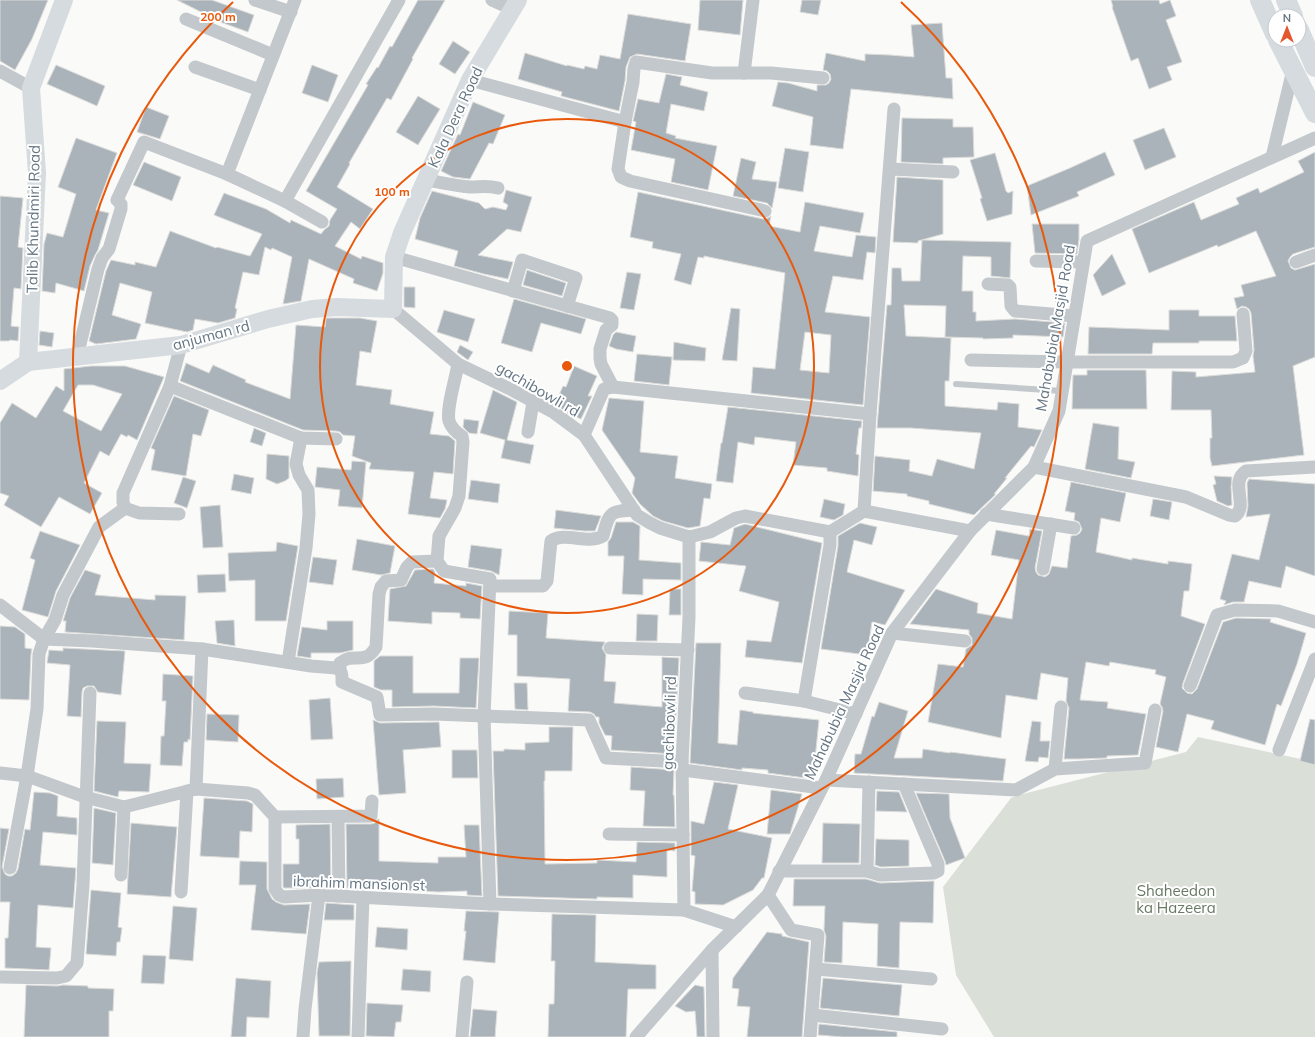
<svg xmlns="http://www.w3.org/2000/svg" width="1315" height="1037" viewBox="0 0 1315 1037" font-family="Mulish,sans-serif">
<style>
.green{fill:#dadfd7}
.building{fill:#aab3b9;stroke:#dcdcda;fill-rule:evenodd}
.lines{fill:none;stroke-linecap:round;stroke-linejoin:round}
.lane{stroke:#c3c8cc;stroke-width:6}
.street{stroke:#c3c8cc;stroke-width:13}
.secondary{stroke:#d6dbdf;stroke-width:18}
.primary{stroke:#d6dbdf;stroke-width:20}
.ring{fill:none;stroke:#e8590c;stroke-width:2}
.labels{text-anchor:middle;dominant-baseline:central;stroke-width:4;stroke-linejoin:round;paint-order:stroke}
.street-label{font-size:15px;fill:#657683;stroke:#fff}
.park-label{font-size:15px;fill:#687a64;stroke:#fff}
.centre{fill:#e8590c;stroke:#fff;stroke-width:2}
.ring-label{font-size:12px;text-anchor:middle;font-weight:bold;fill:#e8590c;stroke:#fff;stroke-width:4;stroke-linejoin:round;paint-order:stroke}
</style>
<rect width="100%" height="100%" fill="#fafaf8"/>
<path class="green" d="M1198,737L1315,762V1037H994L956,975L943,887L1011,798L1023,794L1186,752Z"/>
<g class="building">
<path d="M0,0H48L32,39L15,70L0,61Z"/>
<path d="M177,0H212L254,15L248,32L209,18V16Z"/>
<path d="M418,0H445L412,58L413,59L391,100L387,98L349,163L350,164L337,187L373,209L360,229L351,222L335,246L361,259L362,256L383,263V273L377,291L353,283L354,279L309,259L301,301L283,304L292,257L272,248L271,250L265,247L259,275L243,272L235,308L237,309L235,318L218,323L195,319L193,330L187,332L145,323L152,292L120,283L112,315L141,324L136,339L96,344L89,341L106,271L111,260L135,265V262L156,267L170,231L216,248L217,247L250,256L262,234L214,215L224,193L266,209L290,223L291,220L321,234L324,230L329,226L330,220L337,209L306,191L368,85L366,84L377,67L378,68L390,46L392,47Z"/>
<path d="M700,0H743L740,35L698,30Z"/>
<path d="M802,0H821L818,15L800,12Z"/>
<path d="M1111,0H1159L1160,4L1170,0L1176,16L1166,20L1182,62L1167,67L1172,80L1149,89L1138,58L1131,61L1112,7H1113Z"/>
<path d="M628,14L691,24L685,61L637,54L630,57L626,67L625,81L619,111L561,96L562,92L518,79L525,53L567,66V65L584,69L585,66L597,69L600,55L620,59Z"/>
<path d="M942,23L946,78H952L953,99L851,89L843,149L810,145L813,117L772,106L778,82L788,83L817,91V85H826L829,83L831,79L830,74L827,71L823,70L826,53L865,61V54L890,55L914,57L911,25Z"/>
<path d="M453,41L470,52L455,74L439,64Z"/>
<path d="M56,65L105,86L97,106L47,84Z"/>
<path d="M312,65L338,75L328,102L302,93Z"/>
<path d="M666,74L682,77L680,85L708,92L704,111L671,104L666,133L676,136L675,138L717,146L708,190L671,182L675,159L631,150L636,122L633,121L638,99L659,103Z"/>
<path d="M418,96L440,109L418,145L396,132Z"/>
<path d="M473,102L505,115L493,144L489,143L470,179L453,177L441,171L458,134L460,135Z"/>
<path d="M146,107L169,116L160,139L137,132Z"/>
<path d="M902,118L953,119V127H973L974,157L943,158V164L901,162Z"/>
<path d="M1164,128L1176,157L1145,170L1133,140Z"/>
<path d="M76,138L117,153L96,210L109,213L98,250L95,255L90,266L84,291L56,283L55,293L42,291L44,244L47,233L63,237L76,194L58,187Z"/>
<path d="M785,148L809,152L803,192L778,188Z"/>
<path d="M1105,152L1115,175L1077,192L1079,196L1031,215L1027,186L1070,168Z"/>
<path d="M1315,152V247L1293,254L1290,257L1288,261L1291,268L1295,270L1315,264V357L1293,366L1304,455L1212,466L1210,458V438H1212L1211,410H1171L1172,371L1196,372V377L1255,372L1253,356L1254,350L1251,313L1249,309L1246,307L1242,306L1237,309L1234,298L1244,296L1241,285L1276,276L1256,231L1218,247L1217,245L1149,273L1132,229L1194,202L1201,220L1239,204L1236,198L1258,188L1260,193L1304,172L1298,161Z"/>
<path d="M995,153L1006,191L1008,193L1013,191L1012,214L987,221L980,199L982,198L970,160Z"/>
<path d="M741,158L756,162L752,179L777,182L772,208L767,203L733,196Z"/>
<path d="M144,162L181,177L172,201L133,185Z"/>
<path d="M897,177L943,180V234L918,241V243L893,242Z"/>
<path d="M506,190L532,197L521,232L507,229L478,255L513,262L508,279L484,274L454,266L458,251L415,239L420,218L432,191L479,203L485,209L493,207L506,210L508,205L503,202Z"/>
<path d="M638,192L763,219L768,218L771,216L769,226L800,232L805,202L864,213L860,233L820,226L814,251L852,257L856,235L876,237L875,253L867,252L863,280L833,276L825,312L870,317L863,405L751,393L753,367L775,369L785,273L704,256V258L698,257L691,285L674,280L681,254L652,248L653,242L630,237ZM805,332L831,335L829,373L800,370Z"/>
<path d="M0,196L23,198L18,247L23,248L21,289L14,288L11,326L19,327L18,341L10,340L9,341H0Z"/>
<path d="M1032,224H1079V239L1077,254L1035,253Z"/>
<path d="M922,240L1011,242L1010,278L991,276V257L963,256L962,291H973V312H976V321L1015,319L1065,323L1063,337L1013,335V338L983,339V338L945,337L946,306L904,305L906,336L951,338L949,381H945V406L997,410L998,402L1019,404L1018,427L1042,430L1034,447L1031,446L1005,478H1007L994,494H996L974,515L929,504V501L907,496V494L873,491L875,456L910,460L909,471L932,476L937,459L974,469L981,433L911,428H877L887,305H891L892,268H901L902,281H920Z"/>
<path d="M1112,254L1126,284L1102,296L1093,275Z"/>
<path d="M527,270L566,283L562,296L523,285Z"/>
<path d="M627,272L641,274L634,310L620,308Z"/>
<path d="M404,287H415V308L404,307Z"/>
<path d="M514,299L586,319L581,334L541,323L532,352L501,343Z"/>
<path d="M731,308L740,309L737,361L722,360Z"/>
<path d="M444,310L475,319L468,342L437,332Z"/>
<path d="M1169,310H1199V316H1235L1237,341H1199V343H1153L1152,354H1088L1089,327L1169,330Z"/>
<path d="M326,318H360L377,321L371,353L360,351L356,385L392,390L390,404L434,412L430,434L449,436L455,441L453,474L434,472L430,498L447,500L445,509L440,518L408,514L414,472L369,469L371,463L352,456L355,436L343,435L340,432L336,431L303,430L180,381L186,363L209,373L213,365L246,380L245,382L290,399L296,325L325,327Z"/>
<path d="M40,331L54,333L52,347L39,345Z"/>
<path d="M616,332L636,336L633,352L616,349L609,346L613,335Z"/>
<path d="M674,342L706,348L705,361L673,360Z"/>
<path d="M460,345L473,352L468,360L457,352Z"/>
<path d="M637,354L672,357L669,385L634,381Z"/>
<path d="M91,366H125L164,377L137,440L128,435L127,437L121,434L109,456L100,451L84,483L102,493L90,514L59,497L41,527L4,505L9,496L0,493V423L12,403L36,418L56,386L64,391V369ZM78,385H93L122,394L101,431L63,411Z"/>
<path d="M574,366L597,376L588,396H592L581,419L569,414L555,404L563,386L566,387Z"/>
<path d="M1087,370H1146L1147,409H1072L1073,375H1087Z"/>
<path d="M493,390L517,402L507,440L534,445L530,464L501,458L505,440L480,433Z"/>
<path d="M174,396L209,410L201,436L193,434L186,476L151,470L155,450L151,448Z"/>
<path d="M609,398L644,401L640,452L678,456L675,478L712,484L710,499L704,498L700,526L688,528L663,521L653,516L640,504L632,493L635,478L602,430Z"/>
<path d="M728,407L862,421L861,428H859L856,454L859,455L858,476L827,471V468L793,465L796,442L755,437L754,445L738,442L733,483L716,481L721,443H722Z"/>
<path d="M464,419L479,421L477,434L469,433L463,427Z"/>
<path d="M1093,423L1119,427L1118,459L1135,462L1131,478L1085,469Z"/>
<path d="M254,428L266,433L262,446L250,442Z"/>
<path d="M267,454L289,456V478L285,481L277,484L266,479Z"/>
<path d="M352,461L366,462L362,508L338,506L340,490L315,487V486L317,467L351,470Z"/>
<path d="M234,474L254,478L251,494L231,490Z"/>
<path d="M1214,476L1232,477L1231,487L1232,505L1228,506L1217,501L1213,485L1216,484Z"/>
<path d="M183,477L196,481L187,508L174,503Z"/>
<path d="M1249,479L1315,484V576L1286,566L1281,588L1249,581L1244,602H1233L1224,605L1226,601L1220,599L1232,554L1259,560L1270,514L1246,517L1248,506L1247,483Z"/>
<path d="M471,480L500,484L498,503L468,499Z"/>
<path d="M1071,482L1126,493L1120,522L1101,518L1096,552L1132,560V558L1168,564V561L1192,564L1189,591H1184L1181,616L1205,624L1183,683L1182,688L1187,693L1192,694L1197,689L1223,622L1236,618L1271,619L1270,622L1306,633L1297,664L1281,706L1277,704L1265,745L1211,729L1214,721L1187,714L1178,752L1156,747L1163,711L1162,707L1160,704L1166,677L1155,674L1156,670L1110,662L1109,666L1086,662L1080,700L1108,702L1107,708L1146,714L1138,755L1107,756V758L1079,759H1064L1069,708L1066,701L1068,678L1041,673L1037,700L1006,695L1001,738L928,722L938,664L963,667L966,649L972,645V638L969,634V630L910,624L936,589L978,603L977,613L1012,619L1019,560L991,555L996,530L1029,536L1030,529L1042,531L1035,568L1036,572L1038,575L1045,577L1049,574L1052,566L1067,568L1071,536L1077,535L1080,533L1082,529L1079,522L1074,520L1075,513L1065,511Z"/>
<path d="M824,499L845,504L843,515L834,520L820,517Z"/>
<path d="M1153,499L1172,502L1169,520L1150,516Z"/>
<path d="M220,505L223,547L203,548L200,507Z"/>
<path d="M556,510L601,516L595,531H584L554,528Z"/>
<path d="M616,522H633L640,526L639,560L681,563V580L643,579V595L622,594L624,556H608V542L611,538Z"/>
<path d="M860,523L877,527L872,545L854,540L847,572L905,590L885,625L872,622L867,655L821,649L838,546V536Z"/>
<path d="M745,524L822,543L802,663L745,657L747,640L771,642L779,602L739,591L746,566L699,561L701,542L730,545L734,528Z"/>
<path d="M40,531L80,545L56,591L48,617L22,610L35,560L30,558Z"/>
<path d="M357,539L395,546L390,573L381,575L352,570Z"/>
<path d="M277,542L298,546L286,621H255V580L229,581L228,553L276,551Z"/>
<path d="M471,545L502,549L499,575L491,571L468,567Z"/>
<path d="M313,557L337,560L333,585L309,582Z"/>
<path d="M433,569L435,572L434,583L466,586V583L482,586L480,619L460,618V613L432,612V624L388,621L390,589L406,586L415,570Z"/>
<path d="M85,570L101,575L95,595L155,600V595L186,596L184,640L65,632L66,621H63L70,598Z"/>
<path d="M225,574L226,592L198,593L197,575Z"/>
<path d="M670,589H681V615H669Z"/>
<path d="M509,611L548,613L546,638L605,642L602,648L606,655L604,681L616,682L614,703L662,707V657L679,658L674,754L611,750L612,736L605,735L599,723V717H596L594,714L590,712L568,711L570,679L517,676V635H508Z"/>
<path d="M637,614L658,615L657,641H636Z"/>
<path d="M234,620L235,646L217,643L215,621Z"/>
<path d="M327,621H353V650L340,653H311V658L297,656L302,627L327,630Z"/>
<path d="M0,626L15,627L25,634V648L32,649L31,654L29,700L0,699Z"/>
<path d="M696,643H721L718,743L737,745L740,710L753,712V713L819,720L813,779L768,773V770L742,768V770L690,763Z"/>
<path d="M63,648L125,651L121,695L98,692L94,686H87L83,688L82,692L81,717L67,716L70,665L47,663L49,650L63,651Z"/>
<path d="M380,656H413V693H459L460,658H479L476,708L434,706L392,707V690H381L374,687V661Z"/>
<path d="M163,674L193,676L190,740L188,739V742H184L182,766L160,765L161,736H164L166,701H162Z"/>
<path d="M514,683H527L528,710L515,709Z"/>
<path d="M330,698L333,739L311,740L309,700Z"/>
<path d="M879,702L908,711L894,758H922L923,749L950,753V752L1006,759L1003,781L854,773L855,754H861L872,716L874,717Z"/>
<path d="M207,714L239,715L238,742L206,740Z"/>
<path d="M1310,719L1315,720V765L1300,761Z"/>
<path d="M373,720L380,723L439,722L441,747L403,750L406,793L379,795Z"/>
<path d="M97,721L126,722L124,763L151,764L149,792L119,791L118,797L94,791Z"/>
<path d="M1032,721L1041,722L1040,741H1050L1048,758L1039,757L1038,762L1025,761Z"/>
<path d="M549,727H573L572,771H545V781H544L545,864L597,863V860L636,862L637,842L675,843V851L667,850V877L633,875V898L597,897V899L498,896L493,751H504V749L525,750V743L549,742Z"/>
<path d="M452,750H477L478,778H452Z"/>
<path d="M631,767L674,770L673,795H674L675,827L643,826L645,791L630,790Z"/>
<path d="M343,778L344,797L317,799L316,779Z"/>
<path d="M714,782L738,785L728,829L772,838L764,878H762L753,890L723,905L695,904V892L692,891L695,856L691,855V821L704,824Z"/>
<path d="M771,790L802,794L790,834H767Z"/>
<path d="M877,791L899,792L907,812L876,811Z"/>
<path d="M34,792L50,793L58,796L57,816L77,818V835L43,832L40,865L76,868L73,908L38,905L36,947L51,948L49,970L5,968V938H8L10,902H0V828L9,829L2,867L5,874L8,876H12L16,873L18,869L25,829L30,830Z"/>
<path d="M916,793L949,794L950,818L965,858L946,865L945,861Z"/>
<path d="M204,798L247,801L253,804L252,832L240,831L239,858L200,856Z"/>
<path d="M94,808L116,813L113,865L92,863Z"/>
<path d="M378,819H379V861L438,863V857H466L464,825H479L482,896L467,895V891L438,892L386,889V886L354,887V889L347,888L346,824H371L375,823Z"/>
<path d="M131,823L177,827L171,897L127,894Z"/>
<path d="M823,823L860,824L859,863H822Z"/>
<path d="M330,824L331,888H284L283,887V864H299V839H296V825Z"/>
<path d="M876,839L909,840V866L881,867L875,865Z"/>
<path d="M240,861L267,862V889L272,899L276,902L284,905L310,904L306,934L251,930L256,885H239Z"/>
<path d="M794,879H866L880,883L934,881L933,923L900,922L899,968L877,966L878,924L843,922L842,963L824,962L826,936L824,930L825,906H793Z"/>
<path d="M91,890L121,893L118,927L122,928L120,942H117L116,956L86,954Z"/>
<path d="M326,903L354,905V920H324Z"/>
<path d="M173,906L197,908L193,961L169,959Z"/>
<path d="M466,911L499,912L495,963L463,960L466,931H464Z"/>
<path d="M552,914L596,915L595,962L656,965V989H628L626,1037H548L549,1004H554L555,961H551Z"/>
<path d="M377,927L408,929L407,950L375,947Z"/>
<path d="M767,932L782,934V936L809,942L802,1037H747L750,1007L737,1006L739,989L732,988L733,978Z"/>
<path d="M143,955L166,956L164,984L141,983Z"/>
<path d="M351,961L350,1036H319L317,973L319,962Z"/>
<path d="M403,969L431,971L430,992L401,990Z"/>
<path d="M236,978L271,981L269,1018L247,1017L246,1037H231Z"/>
<path d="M823,978L902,985L899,1016L820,1008Z"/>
<path d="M26,985L57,986L63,985L88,986V988L114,989L113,1011H109V1037H24Z"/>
<path d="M695,985L704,987L705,1037H697L695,1011L686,1012L675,1006Z"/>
<path d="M367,1003L403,1005L401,1022H396L394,1037L366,1036Z"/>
<path d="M473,1009L497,1011L495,1037H470Z"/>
<path d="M819,1024L897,1032V1037H843L818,1035Z"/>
</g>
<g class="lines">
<path class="lane" d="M956,384L1062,391"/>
<g class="street">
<path d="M255,0L291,12"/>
<path d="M492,0L512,9"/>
<path d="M186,19L273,55"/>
<path d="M195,67L260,90"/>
<path d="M0,71L31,88"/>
<path d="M744,73L753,0"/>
<path d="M470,80L625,122L618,169L621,177L630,181L765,211"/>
<path d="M625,122L633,82L634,69L636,62L712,73H771L823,78"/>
<path d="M1272,157L1293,70"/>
<path d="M890,169L953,172"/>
<path d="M227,174L295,0"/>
<path d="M426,180C440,182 455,186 470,187C480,187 487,185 498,188"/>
<path d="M285,201L399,0"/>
<path d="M394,257L610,318L612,320V325L606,330L600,349V358L601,364L613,387"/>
<path d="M1036,261L1083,262"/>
<path d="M1296,262L1315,255"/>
<path d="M988,284L1008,285L1010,287L1011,306L1015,311L1074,316"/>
<path d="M513,291L522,260L576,278L567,306"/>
<path d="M393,309L458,364L512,390L553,412L584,435L637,515L650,523L660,528L689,537L710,532L736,518L745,516L830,532L864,511L970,531"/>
<path d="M77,357L98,269L102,258L109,249L121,209V204L117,200L144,142L227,174L285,201L322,222"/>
<path d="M971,360L1067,362H1233L1243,358L1246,351L1243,314"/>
<path d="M458,364C456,378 446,408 449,421C451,427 457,433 462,436L463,442L459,496L455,508L439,536L437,561L444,571L490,579L484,716L490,904"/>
<path d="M170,386L301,438L336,439"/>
<path d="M528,432L533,402"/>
<path d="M584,435L604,389L613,387L870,414"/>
<path d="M1034,467L1186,497L1229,515L1235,516C1249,506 1229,482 1246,471L1315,467"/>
<path d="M864,511L870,414L894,109"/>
<path d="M179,514L139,513L125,508L123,502V493L170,386L181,345"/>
<path d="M986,514L1074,528"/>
<path d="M1043,569L1051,524"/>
<path d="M490,586H543L547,581L551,541C564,531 588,545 603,536C609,512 610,511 634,510"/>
<path d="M0,605L44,639L92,641L202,649L311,666L336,668C343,671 342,676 342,682L377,697L380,715L434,714L589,720L606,758L682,762"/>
<path d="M892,633L965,641"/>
<path d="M610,648L688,650"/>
<path d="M288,662L306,548L309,514L308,490L299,475L296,464L301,438"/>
<path d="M340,670V663C354,651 364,667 376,647L379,594L381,587L386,581L401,580L407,567L412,562L437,561"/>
<path d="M1190,686L1217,615L1235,610L1278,611L1315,622"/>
<path d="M745,693L804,701L856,714"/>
<path d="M804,701L830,545V532"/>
<path d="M1279,750L1315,659"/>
<path d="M1055,769L1061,707"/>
<path d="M683,770L821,788"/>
<path d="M0,773L27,776L85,797L124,807L196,789L248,793L255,795L275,817V889L279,895L284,897L319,895L490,904L684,910L736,927"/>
<path d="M826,780L1016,790L1055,769L1145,763L1155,710"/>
<path d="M196,789L202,649"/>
<path d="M275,817L371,816L372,801"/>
<path d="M338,817L339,896"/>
<path d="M609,834L683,835"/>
<path d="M10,868L27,776L37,709L39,654L44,639L55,620L63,595L99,527L125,508"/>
<path d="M779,871H867L880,875L934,873L938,871V864L904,784"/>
<path d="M867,871L869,782"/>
<path d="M121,875L124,807"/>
<path d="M181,892L187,791"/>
<path d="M768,895L791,930L818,935L810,1037"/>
<path d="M684,910L682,762L689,617V537"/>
<path d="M712,950L713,1037"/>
<path d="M816,969L931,979"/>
<path d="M0,977L57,978L66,976L77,963L83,885L90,693"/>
<path d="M812,1015L942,1029"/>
<path d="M303,1037L305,1009L319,895"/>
<path d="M358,1037L363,897"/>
<path d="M462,1037L467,982"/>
<path d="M636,1037L712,950L768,895L826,780L892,633L970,531L1034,467L1059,411L1087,241L1315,138"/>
</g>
<g class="secondary">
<path d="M28,362L181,345L268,319L312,309L337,307L393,309L394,257L402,233L470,80L518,0"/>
<path d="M0,381L28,362L37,173L31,88L64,0"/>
</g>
<g class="primary">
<path d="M1260,0L1275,34"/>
<path d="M1286,0L1293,16"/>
<path d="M1299,30L1315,67"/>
<path d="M1278,40L1315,113"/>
</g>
</g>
<g class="ring">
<circle cx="567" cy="366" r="247"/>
<path d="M901 2A494 494 0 1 1 233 2"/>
</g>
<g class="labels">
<g class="street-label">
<text transform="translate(455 117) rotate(-65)">Kala Dera Road</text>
<text transform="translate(33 219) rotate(-89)">Talib Khundmiri Road</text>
<text transform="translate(1055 328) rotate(-80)">Mahabubia Masjid Road</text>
<text transform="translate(211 335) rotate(-15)">anjuman rd</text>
<text transform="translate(538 389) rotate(30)">gachibowli rd</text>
<text transform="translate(844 702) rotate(-65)">Mahabubia Masjid Road</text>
<text transform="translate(669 723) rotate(-88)">gachibowli rd</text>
<text transform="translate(359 883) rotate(2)">ibrahim mansion st</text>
</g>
<g class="park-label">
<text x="1176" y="890">Shaheedon<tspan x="1176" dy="17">ka Hazeera</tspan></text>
</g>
</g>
<circle cx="567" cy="366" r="6" class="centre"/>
<g class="ring-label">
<text x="218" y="21">200 m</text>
<text x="392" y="196">100 m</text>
</g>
<g transform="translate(1287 28)"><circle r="19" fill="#ffffff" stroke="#c1c8cd"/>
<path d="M0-3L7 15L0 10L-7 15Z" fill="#e4572e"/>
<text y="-6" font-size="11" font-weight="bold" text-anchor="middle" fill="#657683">N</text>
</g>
</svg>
